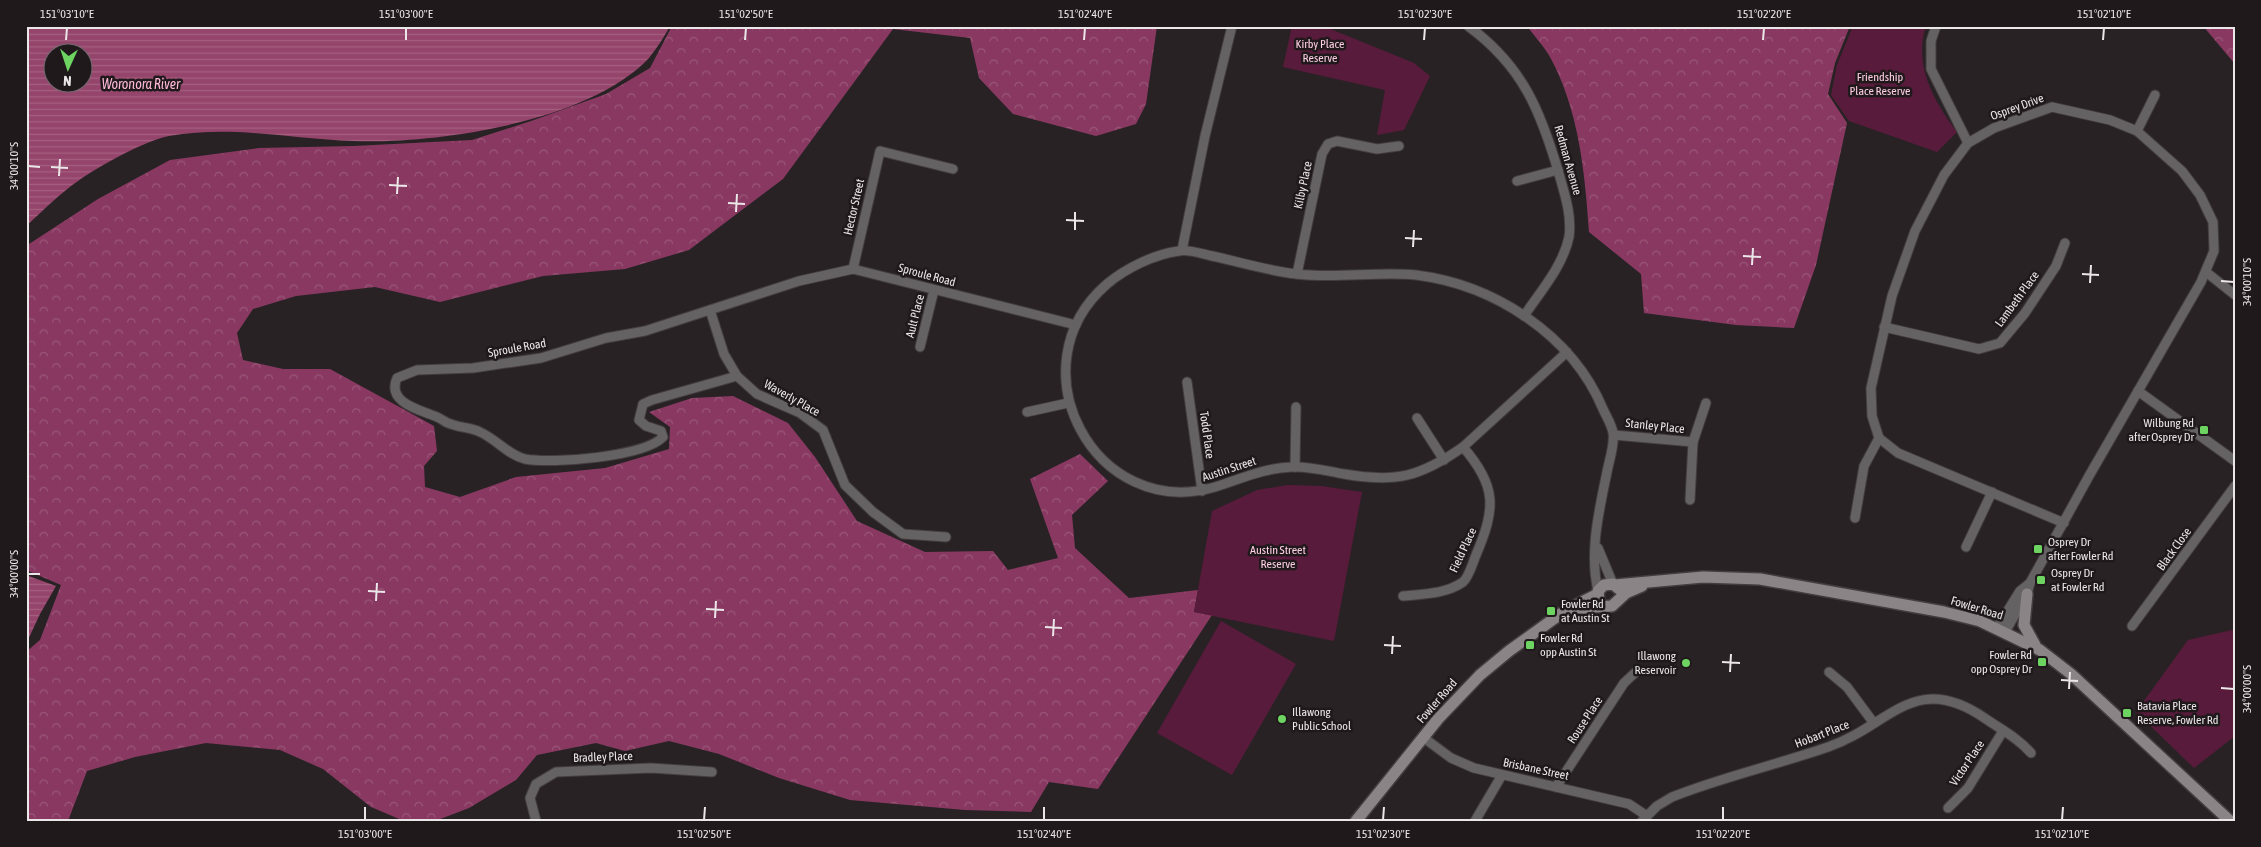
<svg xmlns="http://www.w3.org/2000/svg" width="2261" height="847" viewBox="0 0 2261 847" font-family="'Asap Condensed',sans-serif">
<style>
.forest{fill:url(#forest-crowns)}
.park{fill:#591b3b}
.water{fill:url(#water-rules);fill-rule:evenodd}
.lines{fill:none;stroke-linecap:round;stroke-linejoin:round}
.street-casing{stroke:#443d40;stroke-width:11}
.secondary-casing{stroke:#443d40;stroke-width:14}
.street{stroke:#656263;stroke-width:9}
.secondary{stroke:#8a8487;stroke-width:11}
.ticks{fill:none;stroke:#ebe6e8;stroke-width:2}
.poi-dot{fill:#6dd361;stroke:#1f191b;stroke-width:2}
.labels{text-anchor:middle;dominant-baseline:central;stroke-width:5;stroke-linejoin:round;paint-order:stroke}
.park-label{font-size:12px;fill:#fecee2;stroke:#1f191b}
.street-label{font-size:12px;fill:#ebe6e8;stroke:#1f191b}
.poi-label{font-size:12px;fill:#ebe6e8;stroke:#1f191b;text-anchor:start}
.water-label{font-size:14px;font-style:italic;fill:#ffb9d7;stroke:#1f191b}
.neatline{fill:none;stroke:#ebe6e8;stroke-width:2}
.ticks-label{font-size:12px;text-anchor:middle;fill:#ebe6e8}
</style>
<defs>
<pattern id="forest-crowns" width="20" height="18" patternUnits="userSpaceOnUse" patternTransform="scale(1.25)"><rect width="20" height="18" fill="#893961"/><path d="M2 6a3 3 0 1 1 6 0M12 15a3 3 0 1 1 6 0" fill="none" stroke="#9a5678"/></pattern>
<pattern id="water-rules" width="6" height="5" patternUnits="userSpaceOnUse" patternTransform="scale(1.25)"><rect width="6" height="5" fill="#95446b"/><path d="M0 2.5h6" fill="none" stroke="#a45f80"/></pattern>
</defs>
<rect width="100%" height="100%" fill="#292225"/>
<g class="forest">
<path d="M672,26H1157L1146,104L1136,124L1096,136L1013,114L979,78L970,38L893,29L783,179L689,250L625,269L543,276L440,302L375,287L296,296L253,309L237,333L243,360L283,369H330L434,426L437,451L424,466L425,487L460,497L516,477L605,468L669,449L670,427L649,412L692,398L733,396L788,423L815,457L857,521L925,552L993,551L1008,570L1058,558L1030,479L1080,454L1108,481L1072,515L1075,548L1129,598L1198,590L1194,612L1212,615L1098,789L1049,782L1031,812L965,810L850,800L779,778L719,754L669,741L625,751L596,743L537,755L516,780L469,808L435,821H404L371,807L323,769L280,750L206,743L135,757L87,771L68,821H26V652L40,640L61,585L26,570V246L98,199L170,160L259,148L354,146L472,140L534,120L606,94L650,68Z"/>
<path d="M1527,26H1850L1835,63L1828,94L1847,123L1816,265L1794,328L1736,325L1644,313L1641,274L1589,232C1585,173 1579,110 1550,57C1544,46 1534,36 1527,26Z"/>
<path d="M2203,26H2235V64Z"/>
</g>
<g class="park">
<path d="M1292,26H1323L1414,63L1430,76L1404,130L1377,135L1385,90L1283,67Z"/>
<path d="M1853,26H1926C1913,65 1934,102 1957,132L1937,152L1849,121L1831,95L1837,65Z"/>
<path d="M1288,485L1321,486L1362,492L1334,641L1194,612L1212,511L1257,490Z"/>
<path d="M1221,621L1296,664L1232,775L1157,733Z"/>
<path d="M2232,630L2235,632V736L2194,768L2136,712L2188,640Z"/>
</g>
<g class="water">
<path d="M26,26H670C664,37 657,48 649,58C589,122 437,144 353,141C290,139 234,125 169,136C146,140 97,167 78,181C59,194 43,211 26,226ZM52,52H82V82H52Z"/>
<path d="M26,575L56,586L40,614L26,644Z"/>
</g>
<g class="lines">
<g class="street-casing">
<g id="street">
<path d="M1468,26C1523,66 1541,112 1559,174C1565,195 1572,216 1569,237C1563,266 1540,292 1524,316"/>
<path d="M1936,26L1931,41V69L1968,143"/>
<path d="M2137,131L2155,95"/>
<path d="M1517,181L1558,170"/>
<path d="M1182,250L1205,136L1232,26"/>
<path d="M853,269L880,151L953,169"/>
<path d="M2206,272L2235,295"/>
<path d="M1297,274L1322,154L1328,144L1337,141L1377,149L1399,146"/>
<path d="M710,310L724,354L737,376L757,394L800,413L823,430L845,485L873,512L903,534L946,537"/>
<path d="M1884,327L1979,349L2000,343L2025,313L2056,266L2065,243"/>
<path d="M920,347L934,290"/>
<path d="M1567,352L1463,447C1420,477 1396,483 1344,474C1327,471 1309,466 1292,467C1263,468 1241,479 1215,487C1095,522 1012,366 1107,284C1126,268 1155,254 1179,251C1189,249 1202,254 1212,256C1240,262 1268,271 1297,274C1336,279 1377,271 1416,275C1495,285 1572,335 1603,409C1606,416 1612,425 1613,433C1615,444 1609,461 1607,472C1599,511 1589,552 1598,591"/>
<path d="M737,376L652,400L643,404L639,420L646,426L661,431L663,437C644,457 552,464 525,459C508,455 496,439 480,432C470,427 460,428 451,424C446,423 442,419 437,417C421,410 386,403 397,378L417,370L473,368L541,358L606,338L645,331L799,281L853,269L1076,325"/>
<path d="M1187,382L1202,491"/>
<path d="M2138,391L2235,461"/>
<path d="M1027,412L1068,403"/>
<path d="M1417,418L1444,460"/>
<path d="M1614,435L1693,442"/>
<path d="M1295,467L1296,407"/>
<path d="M1690,500L1693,442L1706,403"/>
<path d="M1855,518L1864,466L1879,438"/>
<path d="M1966,547L1992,492"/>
<path d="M1598,548L1613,584"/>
<path d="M1403,596C1423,594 1446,594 1463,582C1469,577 1473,562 1476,555C1496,508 1497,486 1463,447"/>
<path d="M2132,626L2235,486"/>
<path d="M1997,628L2020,591L2030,583"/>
<path d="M2005,632L2027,594L2030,583L2089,476L2201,282L2214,251L2213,222L2200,195L2182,171L2137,131L2110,120L2052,107L1994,128L1968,143L1944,175L1915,231L1892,296L1871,388L1872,416L1879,438L1898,453L2064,523"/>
<path d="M1829,672L1847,687L1873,722"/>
<path d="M1424,738L1451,758L1474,768L1629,804L1647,816"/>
<path d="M1556,787L1624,683L1638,670"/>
<path d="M1948,808L1968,788L2003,731"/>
<path d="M536,821L530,798L536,784L556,772L651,768L712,772"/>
<path d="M1475,821L1502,775"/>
<path d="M1642,821L1657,806L1672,797C1722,777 1776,765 1828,747C1890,726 1914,669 1986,719C2002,730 2018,738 2031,753"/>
</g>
</g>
<g class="secondary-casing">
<g id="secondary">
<path d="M1615,585L1703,577L1760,579L1944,612L1980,621L2040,650L2071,674L2230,821"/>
<path d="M2027,594L2024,625L2035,645"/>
<path d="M1599,601L1598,591L1604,585L1613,584L1619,589"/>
<path d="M1566,616L1594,607L1612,606L1626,593L1642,586"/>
<path d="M1356,821L1438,719L1480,675L1509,651L1566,610L1598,594"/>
</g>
</g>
<use href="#street" class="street"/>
<use href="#secondary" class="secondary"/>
</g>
<path class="ticks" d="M66,40L67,28M406,40V28M745,40L746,28M1084,40L1085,28M1424,40L1425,28M1763,40L1764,28M2103,40L2104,28M28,166L40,167M51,167L68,168M59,176L60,159M389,185L407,186M397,194L398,177M728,203L745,204M736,212L737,194M1066,220L1084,221M1075,230V212M1405,238L1422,239M1413,247L1414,230M1743,256L1761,257M1752,265L1753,248M2082,274L2099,275M2221,281L2234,282M2090,283L2091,265M28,574H40M368,591L385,592M376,601L377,583M706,609L724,610M715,618L716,601M1045,627L1062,628M1053,636L1054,619M1384,645L1401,646M1392,654L1393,636M1722,662L1740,663M1730,672L1731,654M2061,680L2078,681M2221,688L2234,689M2069,689L2070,672M365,820V807M704,820L705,807M1044,820V807M1383,820L1384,807M1723,820V807M2062,820L2063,807"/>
<g class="poi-dot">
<rect x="2199" y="425" width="10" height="10" rx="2.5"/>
<rect x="2033" y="544" width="10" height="10" rx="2.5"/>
<rect x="2036" y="575" width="10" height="10" rx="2.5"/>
<rect x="1546" y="606" width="10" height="10" rx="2.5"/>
<rect x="1525" y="640" width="10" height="10" rx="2.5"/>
<rect x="2037" y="657" width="10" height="10" rx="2.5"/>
<circle cx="1686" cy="663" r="5"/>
<rect x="2122" y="708" width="10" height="10" rx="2.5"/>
<circle cx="1282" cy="719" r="5"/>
</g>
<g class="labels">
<g class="park-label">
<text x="1320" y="44">Kirby Place<tspan x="1320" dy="14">Reserve</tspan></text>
<text x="1880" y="77">Friendship<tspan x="1880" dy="14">Place Reserve</tspan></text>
<text x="1278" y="550">Austin Street<tspan x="1278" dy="14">Reserve</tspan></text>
</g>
<g class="street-label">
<text transform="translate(2017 107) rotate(-20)">Osprey Drive</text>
<text transform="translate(1568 160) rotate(74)">Redman Avenue</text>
<text transform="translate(1303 185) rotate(-78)">Kilby Place</text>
<text transform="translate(854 207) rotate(-77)">Hector Street</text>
<text transform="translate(927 275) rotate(15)">Sproule Road</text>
<text transform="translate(2017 299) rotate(-54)">Lambeth Place</text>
<text transform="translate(915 316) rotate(-76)">Ault Place</text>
<text transform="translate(517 348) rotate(-10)">Sproule Road</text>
<text transform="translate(792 398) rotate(29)">Waverly Place</text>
<text transform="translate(1655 426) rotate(6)">Stanley Place</text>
<text transform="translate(1207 435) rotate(82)">Todd Place</text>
<text transform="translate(1229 469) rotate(-18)">Austin Street</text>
<text transform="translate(2174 549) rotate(-54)">Black Close</text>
<text transform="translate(1463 550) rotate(-65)">Field Place</text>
<text transform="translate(1977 608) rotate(17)">Fowler Road</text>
<text transform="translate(1437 701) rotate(-49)">Fowler Road</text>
<text transform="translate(1585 720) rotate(-57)">Rouse Place</text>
<text transform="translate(1822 734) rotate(-21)">Hobart Place</text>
<text transform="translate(603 757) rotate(-2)">Bradley Place</text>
<text transform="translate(1967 763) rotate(-56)">Victor Place</text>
<text transform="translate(1536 769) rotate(12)">Brisbane Street</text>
</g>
<g class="poi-label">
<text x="2194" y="423" text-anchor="end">Wilbung Rd<tspan x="2194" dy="14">after Osprey Dr</tspan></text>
<text x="2048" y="542">Osprey Dr<tspan x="2048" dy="14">after Fowler Rd</tspan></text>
<text x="2051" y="573">Osprey Dr<tspan x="2051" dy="14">at Fowler Rd</tspan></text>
<text x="1561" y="604">Fowler Rd<tspan x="1561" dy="14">at Austin St</tspan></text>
<text x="1540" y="638">Fowler Rd<tspan x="1540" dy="14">opp Austin St</tspan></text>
<text x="2032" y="655" text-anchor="end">Fowler Rd<tspan x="2032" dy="14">opp Osprey Dr</tspan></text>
<text x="1676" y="656" text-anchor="end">Illawong<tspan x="1676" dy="14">Reservoir</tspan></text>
<text x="2137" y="706">Batavia Place<tspan x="2137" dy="14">Reserve, Fowler Rd</tspan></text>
<text x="1292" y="712">Illawong<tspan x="1292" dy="14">Public School</tspan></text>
</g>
<g class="water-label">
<text x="141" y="84">Woronora River</text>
</g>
</g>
<rect width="2261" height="847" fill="none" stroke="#1f191b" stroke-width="55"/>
<g transform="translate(68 68) rotate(183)"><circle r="24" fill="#1f191b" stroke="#716b6d"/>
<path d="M0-4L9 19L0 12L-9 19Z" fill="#6dd361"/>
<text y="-8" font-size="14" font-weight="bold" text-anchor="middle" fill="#ebe6e8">N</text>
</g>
<rect x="28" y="28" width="2206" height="792" class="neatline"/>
<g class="ticks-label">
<text x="67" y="18">151°03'10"E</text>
<text x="406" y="18">151°03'00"E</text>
<text x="746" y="18">151°02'50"E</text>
<text x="1085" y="18">151°02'40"E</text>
<text x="1425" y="18">151°02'30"E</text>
<text x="1764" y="18">151°02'20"E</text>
<text x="2104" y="18">151°02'10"E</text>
<text transform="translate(14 166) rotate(-90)" y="4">34°00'10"S</text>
<text transform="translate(2247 282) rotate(-90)" y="4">34°00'10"S</text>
<text transform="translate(14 574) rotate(-90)" y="4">34°00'00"S</text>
<text transform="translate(2247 689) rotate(-90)" y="4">34°00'00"S</text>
<text x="365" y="838">151°03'00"E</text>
<text x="704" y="838">151°02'50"E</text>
<text x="1044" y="838">151°02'40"E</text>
<text x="1383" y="838">151°02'30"E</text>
<text x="1723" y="838">151°02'20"E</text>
<text x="2062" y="838">151°02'10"E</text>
</g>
</svg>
